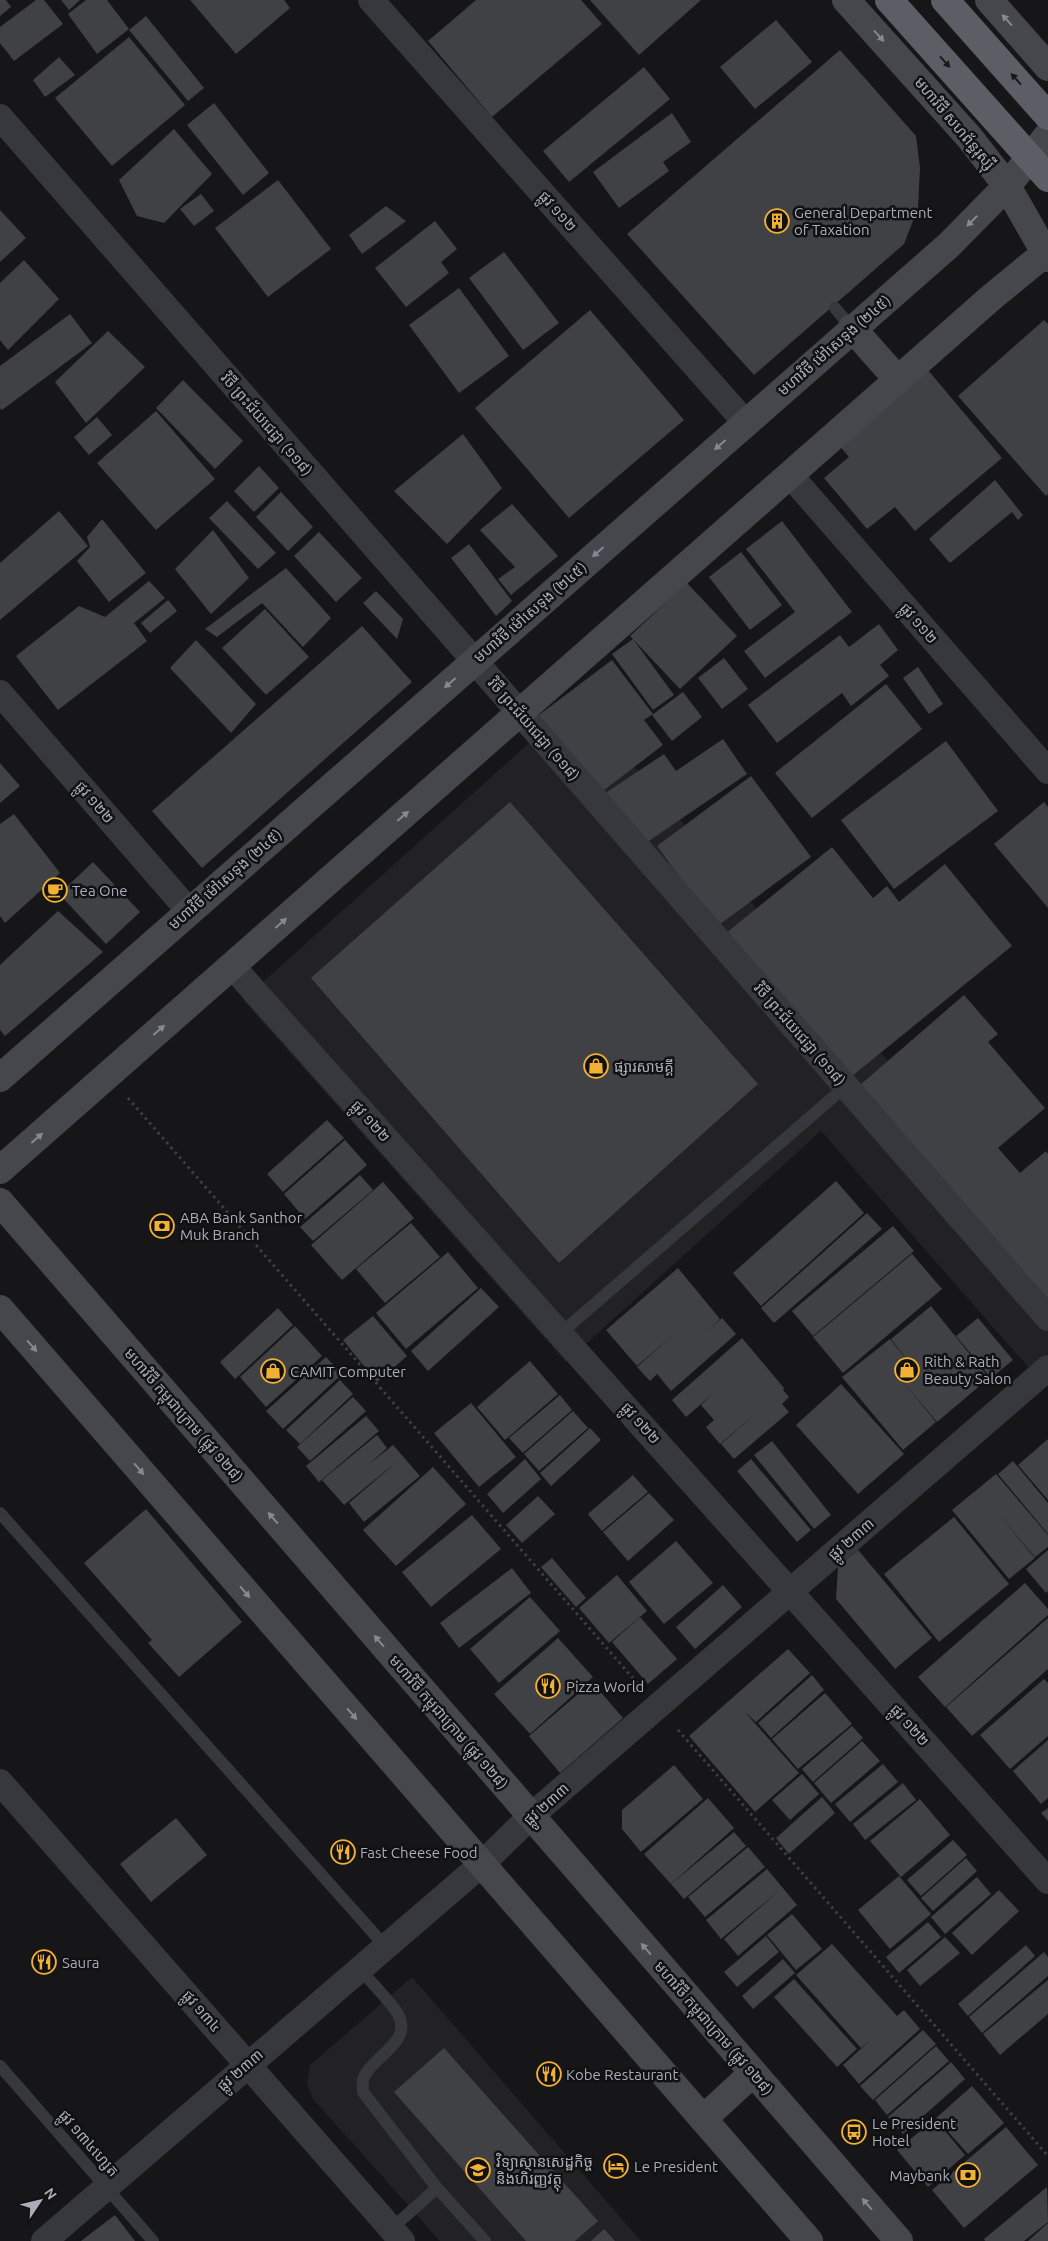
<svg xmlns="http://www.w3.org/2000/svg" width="1048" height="2241" viewBox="0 0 1048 2241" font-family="Ubuntu,'Noto Sans Khmer',sans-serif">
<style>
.built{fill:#222225}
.building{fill:#404145}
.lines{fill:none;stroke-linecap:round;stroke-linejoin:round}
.path{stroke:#3d3f44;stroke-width:3;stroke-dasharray:2.5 4;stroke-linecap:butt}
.service{stroke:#37383d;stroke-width:12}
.minor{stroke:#37383d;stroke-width:26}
.secondary{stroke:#45474d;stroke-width:28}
.trunk-bridge{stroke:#5b5e65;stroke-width:28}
.oneway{fill:#858993}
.oneway2{fill:#18191b}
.labels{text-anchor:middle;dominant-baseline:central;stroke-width:5;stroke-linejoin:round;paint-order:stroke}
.street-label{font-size:15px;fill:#a8adb8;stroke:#111113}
.poi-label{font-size:15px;fill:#a8adb8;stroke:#111113;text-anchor:start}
</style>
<rect width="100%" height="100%" fill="#161618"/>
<g class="built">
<path d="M577,700L1048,1247V1378L1042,1383L821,1131L566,1362L243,1000Z"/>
<path d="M412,1977L641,2241H440L313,2099L307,2084L310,2065Z"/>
</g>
<g class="building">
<path d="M0,0H6L11,7L0,16Z"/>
<path d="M36,0H44L63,24L14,61L0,43V27Z"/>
<path d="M61,0H80L69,10Z"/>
<path d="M86,0H107L129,29L97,54L68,14Z"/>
<path d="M190,0H284L290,8L236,54Z"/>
<path d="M476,0H581L602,24L492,117L428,41Z"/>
<path d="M590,0H701L639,55Z"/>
<path d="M146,16L204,88L188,101L129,30Z"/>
<path d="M776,20L812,62L755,109L720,67Z"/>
<path d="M129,37L185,105L112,166L55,98Z"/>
<path d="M840,50L916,136L920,168L918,208L904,244L754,375L627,234Z"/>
<path d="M59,57L75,75L45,97L33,80Z"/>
<path d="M644,67L670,99L569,182L543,151Z"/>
<path d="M214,103L269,173L243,195L187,125Z"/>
<path d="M672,113L691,142L663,162L669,171L619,208L593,172Z"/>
<path d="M174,129L212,174L164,223L137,216L119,180Z"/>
<path d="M278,180L331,249L268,297L215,228Z"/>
<path d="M201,194L214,211L194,226L180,209Z"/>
<path d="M386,206L406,221L362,254L349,235Z"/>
<path d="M0,210L26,238L0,262Z"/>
<path d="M435,221L457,249L441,262L449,273L406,307L375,268Z"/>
<path d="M504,252L559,323L523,350L469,278Z"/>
<path d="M24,260L59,299L8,350L0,340V283Z"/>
<path d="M459,288L509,356L459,393L409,325Z"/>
<path d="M590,310L684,420L569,518L475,408Z"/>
<path d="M70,314L92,343L2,410L0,408V366Z"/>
<path d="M1044,320L1048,324V494L1046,496L958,396Z"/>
<path d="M108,331L145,367L86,423L55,382Z"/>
<path d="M927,369L1002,458L915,531L895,507L867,529L824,478L849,457L838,444Z"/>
<path d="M183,380L243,441L215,469L156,408Z"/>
<path d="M156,411L215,479L156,530L97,463Z"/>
<path d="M97,417L112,435L89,455L74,437Z"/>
<path d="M463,434L502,488L447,544L394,491Z"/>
<path d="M259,466L279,488L254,512L234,491Z"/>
<path d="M995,480L1023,515L1018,520L1012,512L950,563L929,539Z"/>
<path d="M281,492L313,527L288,551L256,517Z"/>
<path d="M227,501L276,553L258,569L209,518Z"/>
<path d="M512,504L558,556L511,595L498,579L515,567L480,530Z"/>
<path d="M59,511L88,546L0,620V563Z"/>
<path d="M102,519L146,573L109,602L77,561L90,547L87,537Z"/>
<path d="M782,521L852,612L765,678L744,651L795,612L746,549Z"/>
<path d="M213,530L249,578L211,614L175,569Z"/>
<path d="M319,532L362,578L336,602L294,556Z"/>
<path d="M469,544L512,601L496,616L451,558Z"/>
<path d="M741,552L782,605L750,630L709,577Z"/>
<path d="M286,568L331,618L303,647L262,603L217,637L205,629Z"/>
<path d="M149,581L165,598L134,623L147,641L58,710L16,656L79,606L105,617Z"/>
<path d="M687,583L737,636L680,689L630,636Z"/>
<path d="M376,591L403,619L397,639L363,603Z"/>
<path d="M168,600L177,611L150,633L141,623Z"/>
<path d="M265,609L309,657L266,695L222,648Z"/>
<path d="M879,624L898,650L880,665L889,676L851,706L842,693L777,743L748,705L840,635L849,647Z"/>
<path d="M362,626L412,682L202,868L152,811Z"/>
<path d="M633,639L674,695L653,710L612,654Z"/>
<path d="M196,640L256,704L231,733L170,668Z"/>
<path d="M724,658L748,689L722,709L698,678Z"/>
<path d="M612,660L653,714L644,720L663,745L595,797L535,718Z"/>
<path d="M918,667L943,704L929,714L903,678Z"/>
<path d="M886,684L922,729L812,818L775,773Z"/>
<path d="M683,692L702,717L672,741L652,715Z"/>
<path d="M723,739L747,774L640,847L604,794L664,754L676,771Z"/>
<path d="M946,741L998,811L894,889L841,820Z"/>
<path d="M0,763L20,786L0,803Z"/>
<path d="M751,776L811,857L716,927L657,846Z"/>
<path d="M510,802L758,1084L559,1263L311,978Z"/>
<path d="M1044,802L1048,807V908L994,844Z"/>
<path d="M14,814L60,873L5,923L0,916V824Z"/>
<path d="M832,847L873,898L887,886L899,902L945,864L1012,946L846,1081L725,934Z"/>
<path d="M93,862L140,912L106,944L59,894Z"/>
<path d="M58,911L103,952L5,1036L0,1030V965Z"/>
<path d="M964,995L998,1034L988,1042L1045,1108L998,1148L1020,1173L1046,1151L1048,1154V1304L860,1085Z"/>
<path d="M327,1120L344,1138L283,1192L267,1174Z"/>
<path d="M345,1140L367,1165L305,1219L284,1194Z"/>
<path d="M360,1175L373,1190L313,1241L300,1227Z"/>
<path d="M836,1181L864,1213L761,1306L733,1273Z"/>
<path d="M383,1182L414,1218L342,1280L311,1245Z"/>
<path d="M867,1213L882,1229L774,1323L761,1308Z"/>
<path d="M411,1223L440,1257L385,1303L356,1269Z"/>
<path d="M893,1226L914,1251L813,1336L792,1311Z"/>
<path d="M448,1252L478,1288L406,1349L376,1313Z"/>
<path d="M912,1254L942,1289L843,1373L813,1337Z"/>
<path d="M678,1268L720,1319L707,1331L722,1318L736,1334L671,1391L657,1374L650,1381L637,1367L675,1333L637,1366L606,1330Z"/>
<path d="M481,1288L499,1307L428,1371L411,1351Z"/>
<path d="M931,1306L989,1378L937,1422L901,1379L936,1422L903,1450L842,1377L890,1339L913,1367L891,1339Z"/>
<path d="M278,1308L293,1325L235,1379L220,1362Z"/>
<path d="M373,1316L407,1356L377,1382L343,1340Z"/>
<path d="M978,1318L1013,1360L991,1378L956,1336Z"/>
<path d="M295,1326L322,1356L266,1407L240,1377Z"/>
<path d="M742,1338L784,1388L783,1390L789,1397L782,1404L789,1412L734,1459L721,1444L755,1414L720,1444L706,1427L714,1420L701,1405L714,1393L686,1417L672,1400Z"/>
<path d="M326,1357L342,1374L283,1429L266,1411Z"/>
<path d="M530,1361L558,1394L505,1440L477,1407Z"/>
<path d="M340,1380L353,1394L300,1444L286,1430Z"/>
<path d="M841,1384L904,1454L858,1494L796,1425Z"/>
<path d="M560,1395L572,1410L523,1453L509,1438Z"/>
<path d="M353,1397L366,1411L310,1461L297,1447Z"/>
<path d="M471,1403L516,1457L479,1487L434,1433Z"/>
<path d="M573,1411L588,1428L539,1471L524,1454Z"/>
<path d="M366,1416L379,1431L319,1482L306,1466Z"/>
<path d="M590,1428L601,1440L551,1486L540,1473Z"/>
<path d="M377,1435L387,1448L368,1465L393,1445L420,1476L364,1522L349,1503L400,1459L344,1505L322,1480Z"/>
<path d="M1048,1439V1500L1018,1465Z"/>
<path d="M772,1441L831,1515L814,1529L754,1455Z"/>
<path d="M525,1459L541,1479L503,1513L487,1494Z"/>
<path d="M751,1459L811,1530L797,1542L737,1471Z"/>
<path d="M1013,1461L1048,1503V1534L998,1474Z"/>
<path d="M433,1467L466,1504L396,1566L363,1530Z"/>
<path d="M996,1474L1048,1535V1547L1035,1557L995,1510L1035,1558L1009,1579L952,1510Z"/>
<path d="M633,1475L648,1492L602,1531L588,1514Z"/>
<path d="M649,1493L674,1520L628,1561L603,1532Z"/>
<path d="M538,1496L555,1514L522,1543L506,1525Z"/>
<path d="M146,1509L242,1622L179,1677L148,1643L152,1640L84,1563Z"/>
<path d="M472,1515L501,1549L431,1607L402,1572Z"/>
<path d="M954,1517L1009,1584L939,1642L884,1574Z"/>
<path d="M676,1541L713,1583L664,1624L629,1582Z"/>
<path d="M858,1550L932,1638L895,1669L836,1599L838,1567Z"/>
<path d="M1048,1550V1591L1046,1593L1026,1569Z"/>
<path d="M552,1558L586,1598L576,1607L541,1567Z"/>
<path d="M512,1568L531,1593L459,1648L440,1623Z"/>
<path d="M617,1575L647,1611L609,1643L579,1608Z"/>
<path d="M1025,1583L1048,1609V1615L945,1707L918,1677Z"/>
<path d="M723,1585L742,1607L695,1649L676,1627Z"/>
<path d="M530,1597L560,1631L499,1683L470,1649Z"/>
<path d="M640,1617L677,1659L648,1684L612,1642Z"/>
<path d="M1048,1618V1669L972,1736L946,1707Z"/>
<path d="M558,1638L593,1677L530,1734L494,1694Z"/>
<path d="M788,1649L810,1673L756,1722L745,1712L799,1773L755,1812L689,1736Z"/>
<path d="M812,1675L824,1690L771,1738L758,1723Z"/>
<path d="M1044,1679L1048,1683V1736L1010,1769L980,1735Z"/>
<path d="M592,1682L623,1718L560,1773L529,1736Z"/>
<path d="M825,1693L852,1724L798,1769L772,1739Z"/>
<path d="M852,1726L863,1738L813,1782L802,1769Z"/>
<path d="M1048,1740V1798L1041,1804L1013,1771Z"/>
<path d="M862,1741L880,1761L831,1803L814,1783Z"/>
<path d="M883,1764L898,1782L850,1822L835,1804Z"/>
<path d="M674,1765L703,1799L641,1852L622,1829V1810Z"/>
<path d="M802,1774L819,1794L790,1820L772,1800Z"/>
<path d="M903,1783L916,1800L865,1840L853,1824Z"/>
<path d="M822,1797L835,1813L789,1854L776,1838Z"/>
<path d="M708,1798L734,1828L671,1884L644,1854Z"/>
<path d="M920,1799L950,1835L901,1877L870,1841Z"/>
<path d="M1048,1808V1821L1041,1813Z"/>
<path d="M176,1818L207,1855L151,1902L120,1864Z"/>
<path d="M734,1832L746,1846L684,1899L671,1884Z"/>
<path d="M953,1840L967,1855L921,1896L907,1880Z"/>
<path d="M748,1847L765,1867L705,1917L688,1897Z"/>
<path d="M966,1858L977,1871L933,1911L921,1898Z"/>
<path d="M767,1869L797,1905L738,1956L724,1939L780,1890L721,1939L706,1920Z"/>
<path d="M899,1876L931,1914L890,1949L858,1910Z"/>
<path d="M977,1877L991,1894L945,1934L931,1917Z"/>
<path d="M999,1890L1019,1911L972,1955L952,1933Z"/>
<path d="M792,1914L822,1949L796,1970L767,1935Z"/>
<path d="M928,1922L941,1937L899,1973L886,1957Z"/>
<path d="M766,1936L779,1952L737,1987L724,1972Z"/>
<path d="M945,1937L960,1953L920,1986L907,1970Z"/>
<path d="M832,1944L897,2016L904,2010L920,2029L859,2084L843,2065L876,2035L861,2048L796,1975Z"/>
<path d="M1026,1945L1035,1956L968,2016L958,2004Z"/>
<path d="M1044,1952L1048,1957V1976L982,2033L969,2017Z"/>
<path d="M783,1959L795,1973L753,2009L742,1996Z"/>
<path d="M794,1979L857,2049L837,2067L774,1997Z"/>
<path d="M1048,1980V2014L1000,2055L983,2034Z"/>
<path d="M923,2030L936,2044L873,2100L860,2086Z"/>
<path d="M936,2046L949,2061L887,2115L875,2100Z"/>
<path d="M444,2048L598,2221L575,2241H526L394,2092Z"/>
<path d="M951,2062L965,2079L903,2134L888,2117Z"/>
<path d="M972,2086L1004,2123L968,2154L936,2118Z"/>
<path d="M935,2119L965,2155L928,2187L897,2150Z"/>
<path d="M1006,2127L1038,2165L964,2228L932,2190Z"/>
<path d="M1047,2187L1048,2222L1024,2241H985L984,2239Z"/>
<path d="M115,2215L135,2241H81Z"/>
<path d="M1048,2223V2241H1028Z"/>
<path d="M604,2229L615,2241H591Z"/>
</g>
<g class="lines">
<g class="path">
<path d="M128,1098L638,1684"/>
<path d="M678,1730L1048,2156"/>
</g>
<g class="service">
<path d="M835,308L852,328"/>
<path d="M561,1333L846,1086"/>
<path d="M0,1513L385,1946"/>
<path d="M359,1968C369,1980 394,2005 399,2016C412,2044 370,2057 363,2080C362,2083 363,2088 363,2092L437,2188L485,2241"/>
<path d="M0,2066L153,2241"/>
<path d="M391,2229L437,2188"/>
</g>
<g class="minor">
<path d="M371,0L746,423"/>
<path d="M0,117L1048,1318"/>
<path d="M790,475L1048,771"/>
<path d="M0,693L189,911"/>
<path d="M232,966L1048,1881"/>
<path d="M0,1782L402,2241"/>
<path d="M44,2241L482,1864L531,1816L1048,1368"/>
</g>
<g class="secondary">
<path d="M846,0L969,137L1007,186L1048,258"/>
<path d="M989,0L1048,67"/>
<path d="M852,328L898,380"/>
<path d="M0,1078L949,245L1007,186L1048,135"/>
<path d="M0,1170L993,296L1048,251"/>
<path d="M0,1202L899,2241"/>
<path d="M0,1309L809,2241"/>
<path d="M703,2119L753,2073"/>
</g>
<g class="trunk-bridge">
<path d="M889,0L1048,178"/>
<path d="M945,0L1048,116"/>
</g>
</g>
<defs><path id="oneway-solid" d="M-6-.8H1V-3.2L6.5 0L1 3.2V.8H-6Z" transform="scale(1.25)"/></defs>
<g class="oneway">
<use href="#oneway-solid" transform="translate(1007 20) rotate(-132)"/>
<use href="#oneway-solid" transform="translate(879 36) rotate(48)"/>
<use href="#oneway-solid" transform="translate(972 221) rotate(135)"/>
<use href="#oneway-solid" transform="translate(720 445) rotate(139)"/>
<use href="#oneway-solid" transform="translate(598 552) rotate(139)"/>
<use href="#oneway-solid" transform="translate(450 683) rotate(139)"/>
<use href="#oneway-solid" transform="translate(403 816) rotate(-41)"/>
<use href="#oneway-solid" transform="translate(281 923) rotate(-41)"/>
<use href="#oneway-solid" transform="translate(159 1030) rotate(-41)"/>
<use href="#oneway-solid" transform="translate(37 1138) rotate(-41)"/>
<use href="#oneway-solid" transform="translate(32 1346) rotate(49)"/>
<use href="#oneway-solid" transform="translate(139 1469) rotate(49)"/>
<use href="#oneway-solid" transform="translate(273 1518) rotate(-131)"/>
<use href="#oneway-solid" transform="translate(245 1592) rotate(49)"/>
<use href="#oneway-solid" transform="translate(379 1641) rotate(-131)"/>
<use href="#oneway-solid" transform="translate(352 1714) rotate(49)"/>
<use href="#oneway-solid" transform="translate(646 1949) rotate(-131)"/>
<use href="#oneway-solid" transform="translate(867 2204) rotate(-131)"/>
</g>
<g class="oneway2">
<use href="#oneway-solid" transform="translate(945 62) rotate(48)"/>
<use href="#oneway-solid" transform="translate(1016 79) rotate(-132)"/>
</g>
<defs>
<g id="building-ring" transform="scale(1.25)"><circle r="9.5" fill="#111113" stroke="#f2b134" stroke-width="1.5"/><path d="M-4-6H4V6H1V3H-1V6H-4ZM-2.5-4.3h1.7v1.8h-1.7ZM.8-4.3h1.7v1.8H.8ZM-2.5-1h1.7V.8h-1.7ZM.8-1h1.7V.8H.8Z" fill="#f2b134"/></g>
<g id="cafe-ring" transform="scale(1.25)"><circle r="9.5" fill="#111113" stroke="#f2b134" stroke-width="1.5"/><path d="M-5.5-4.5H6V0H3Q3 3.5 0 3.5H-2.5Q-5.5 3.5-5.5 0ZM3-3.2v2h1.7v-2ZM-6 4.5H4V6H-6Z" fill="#f2b134"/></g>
<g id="shop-ring" transform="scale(1.25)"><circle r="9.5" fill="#111113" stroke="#f2b134" stroke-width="1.5"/><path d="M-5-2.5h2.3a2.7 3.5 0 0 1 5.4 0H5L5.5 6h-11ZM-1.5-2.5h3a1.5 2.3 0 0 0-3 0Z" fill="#f2b134"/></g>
<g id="bank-ring" transform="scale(1.25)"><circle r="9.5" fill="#111113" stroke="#f2b134" stroke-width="1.5"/><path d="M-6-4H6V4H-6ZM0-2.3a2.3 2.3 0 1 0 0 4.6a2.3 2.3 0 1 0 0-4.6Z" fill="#f2b134"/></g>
<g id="restaurant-ring" transform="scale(1.25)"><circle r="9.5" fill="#111113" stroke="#f2b134" stroke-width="1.5"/><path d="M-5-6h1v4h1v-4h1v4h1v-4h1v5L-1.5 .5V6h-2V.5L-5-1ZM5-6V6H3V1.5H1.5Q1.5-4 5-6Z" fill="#f2b134"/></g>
<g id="bus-ring" transform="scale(1.25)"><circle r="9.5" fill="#111113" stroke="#f2b134" stroke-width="1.5"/><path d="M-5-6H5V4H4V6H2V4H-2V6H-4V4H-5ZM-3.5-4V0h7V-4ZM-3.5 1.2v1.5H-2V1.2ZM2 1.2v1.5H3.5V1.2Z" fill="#f2b134"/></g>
<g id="hotel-ring" transform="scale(1.25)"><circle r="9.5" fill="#111113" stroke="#f2b134" stroke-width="1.5"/><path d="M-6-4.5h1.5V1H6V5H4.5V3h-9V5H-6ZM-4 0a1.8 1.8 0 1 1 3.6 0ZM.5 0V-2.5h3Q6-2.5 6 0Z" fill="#f2b134"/></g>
<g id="university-ring" transform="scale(1.25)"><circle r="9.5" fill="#111113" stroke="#f2b134" stroke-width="1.5"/><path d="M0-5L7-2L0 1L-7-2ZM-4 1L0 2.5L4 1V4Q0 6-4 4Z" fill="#f2b134"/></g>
</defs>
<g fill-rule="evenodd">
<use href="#building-ring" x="777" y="221"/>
<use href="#cafe-ring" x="55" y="890"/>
<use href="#shop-ring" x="596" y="1066"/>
<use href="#bank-ring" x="162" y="1226"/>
<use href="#shop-ring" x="907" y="1370"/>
<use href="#shop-ring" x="273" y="1371"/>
<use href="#restaurant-ring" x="548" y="1686"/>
<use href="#restaurant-ring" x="343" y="1852"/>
<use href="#restaurant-ring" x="44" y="1962"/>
<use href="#restaurant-ring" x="549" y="2074"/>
<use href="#bus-ring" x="854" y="2132"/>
<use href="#hotel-ring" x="616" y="2166"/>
<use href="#university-ring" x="478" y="2170"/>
<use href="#bank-ring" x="968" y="2175"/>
</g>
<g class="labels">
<g class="street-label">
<text transform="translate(955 123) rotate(50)">មហាវិថី សហព័ន្ធរុស្ស៊ី</text>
<text transform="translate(558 211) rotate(48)">ផ្លូវ ១១២</text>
<text transform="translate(834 345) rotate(-41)">មហាវិថី ម៉ៅសេទុង (២៤៥)</text>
<text transform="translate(267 424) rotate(49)">វិថី ព្រះជ័យជេដ្ធា (១១៨)</text>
<text transform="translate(530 612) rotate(-41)">មហាវិថី ម៉ៅសេទុង (២៤៥)</text>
<text transform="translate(919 623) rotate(49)">ផ្លូវ ១១២</text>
<text transform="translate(534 729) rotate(49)">វិថី ព្រះជ័យជេដ្ធា (១១៨)</text>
<text transform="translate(95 802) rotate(49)">ផ្លូវ ១២២</text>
<text transform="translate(225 879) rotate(-41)">មហាវិថី ម៉ៅសេទុង (២៤៥)</text>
<text transform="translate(800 1034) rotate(49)">វិថី ព្រះជ័យជេដ្ធា (១១៨)</text>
<text transform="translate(371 1121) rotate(48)">ផ្លូវ ១២២</text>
<text transform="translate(184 1415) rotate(49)">មហាវិថី កម្ពុជាក្រោម (ផ្លូវ ១២៨)</text>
<text transform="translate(641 1423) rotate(48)">ផ្លូវ ១២២</text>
<text transform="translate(851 1539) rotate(-41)">ផ្លូវ ២៣៣</text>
<text transform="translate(449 1722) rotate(49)">មហាវិថី កម្ពុជាក្រោម (ផ្លូវ ១២៨)</text>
<text transform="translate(910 1725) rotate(48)">ផ្លូវ ១២២</text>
<text transform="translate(546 1804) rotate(-42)">ផ្លូវ ២៣៣</text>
<text transform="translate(202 2011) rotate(49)">ផ្លូវ ១៣៤</text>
<text transform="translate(714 2028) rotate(49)">មហាវិថី កម្ពុជាក្រោម (ផ្លូវ ១២៨)</text>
<text transform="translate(240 2070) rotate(-41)">ផ្លូវ ២៣៣</text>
<text transform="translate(89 2143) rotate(49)">ផ្លូវ ១៣៤ហ្សេត</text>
</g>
<g class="poi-label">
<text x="794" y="212">General Department<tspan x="794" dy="17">of Taxation</tspan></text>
<text x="72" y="890">Tea One</text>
<text x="614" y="1066">ផ្សារសាមគ្គី</text>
<text x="180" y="1217">ABA Bank Santhor<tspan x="180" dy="17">Muk Branch</tspan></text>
<text x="924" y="1361">Rith &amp; Rath<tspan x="924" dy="17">Beauty Salon</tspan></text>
<text x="290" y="1371">CAMIT Computer</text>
<text x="566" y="1686">Pizza World</text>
<text x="360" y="1852">Fast Cheese Food</text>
<text x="62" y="1962">Saura</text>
<text x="566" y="2074">Kobe Restaurant</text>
<text x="872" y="2123">Le President<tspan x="872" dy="17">Hotel</tspan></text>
<text x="496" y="2161">វិទ្យាស្ថានសេដ្ឋកិច្ច<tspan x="496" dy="17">និងហិរញ្ញវត្ថុ</tspan></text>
<text x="634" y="2166">Le President</text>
<text x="950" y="2175" text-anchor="end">Maybank</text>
</g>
</g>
<g transform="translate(40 2201) rotate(55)" stroke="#111113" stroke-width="4" paint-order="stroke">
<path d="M0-4L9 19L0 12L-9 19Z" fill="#a8adb8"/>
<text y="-8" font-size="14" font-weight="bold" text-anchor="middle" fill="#a8adb8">N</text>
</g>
</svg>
